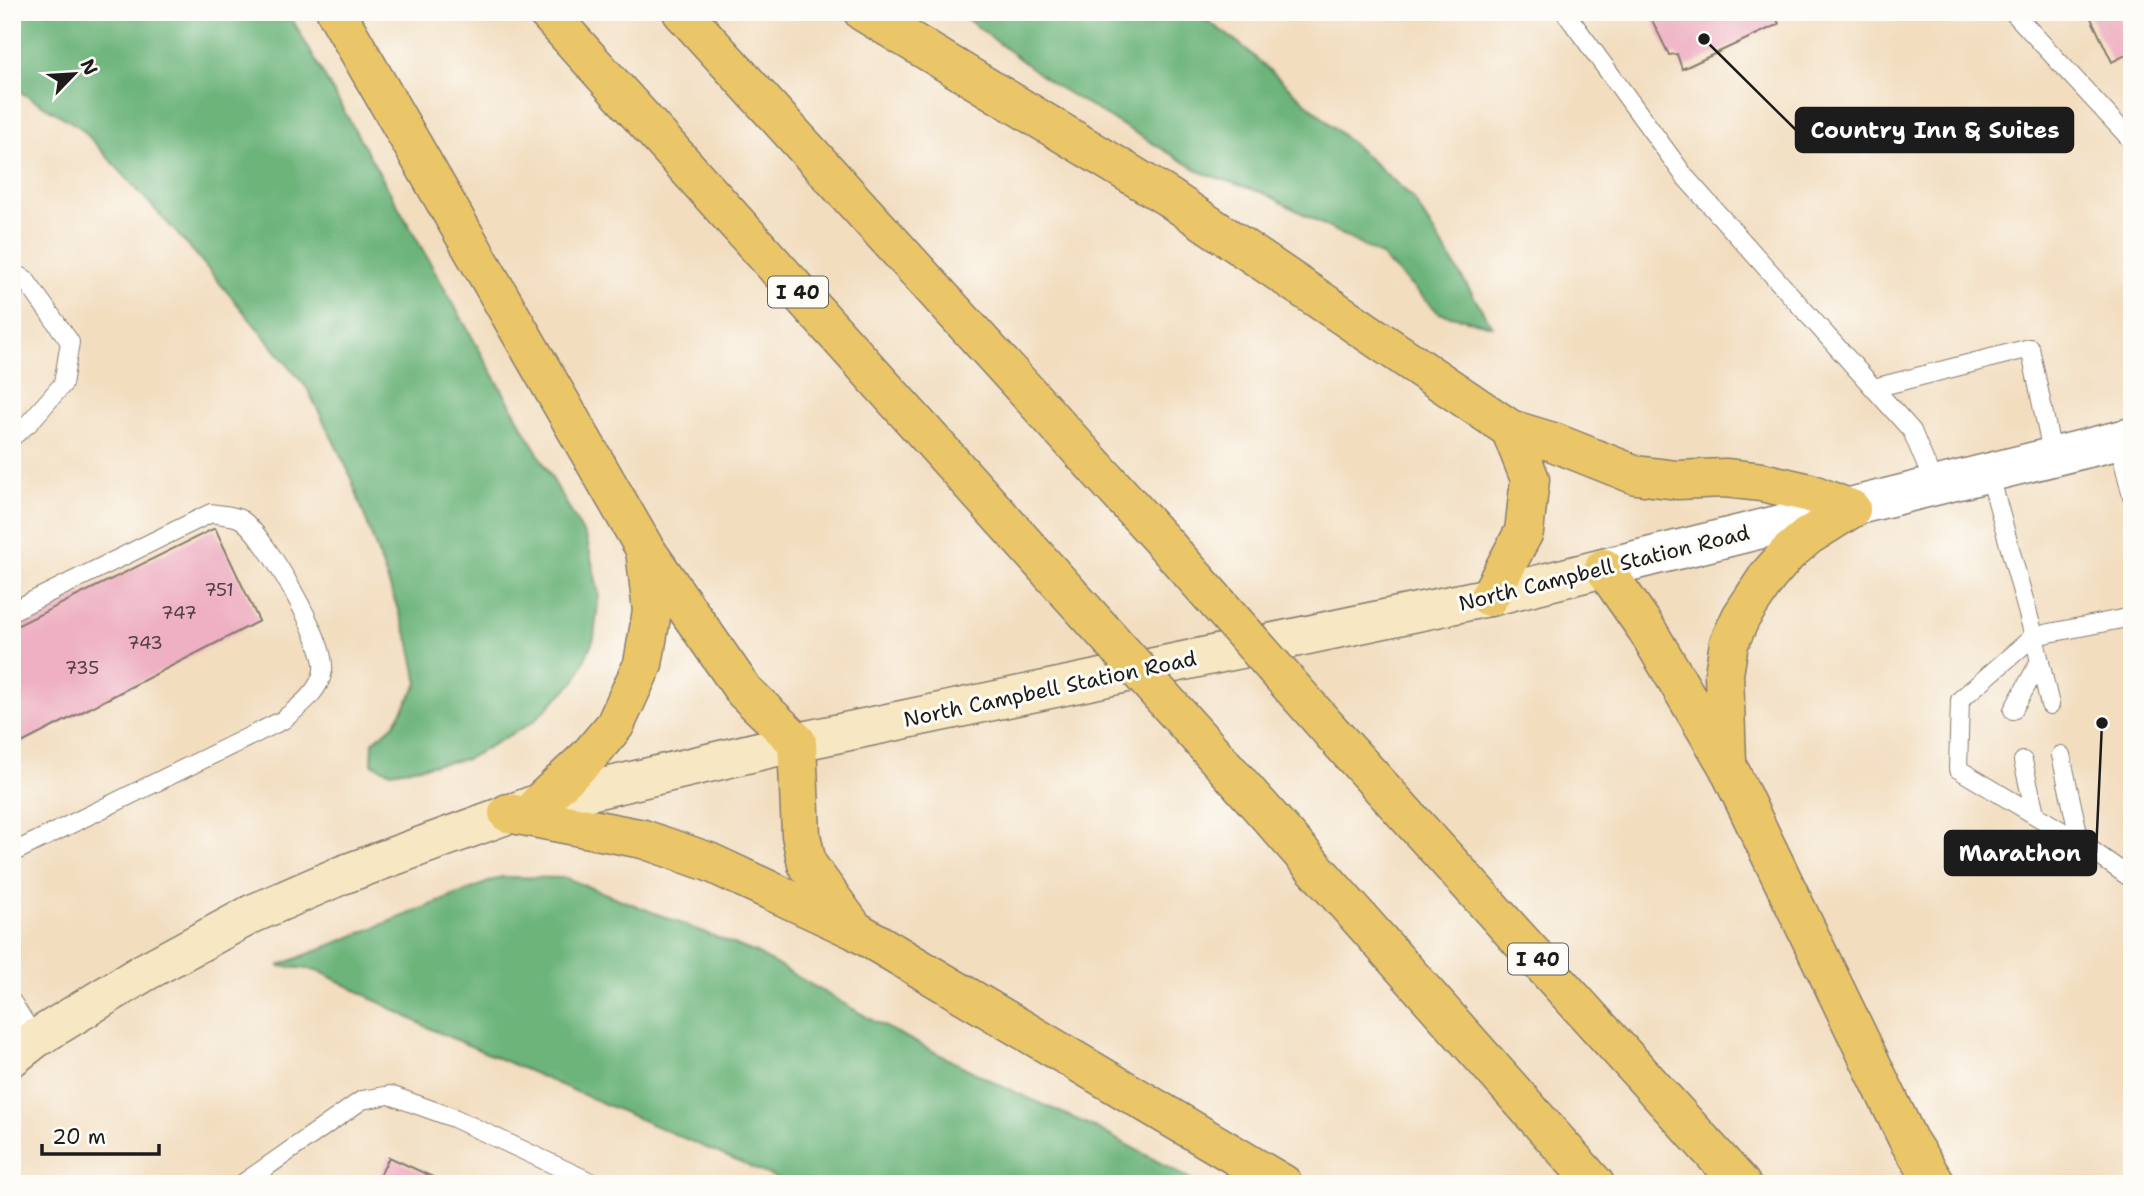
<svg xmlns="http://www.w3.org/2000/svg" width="2144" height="1196" viewBox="0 0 2144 1196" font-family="'Shantell Sans',sans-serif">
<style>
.forest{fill:#6cb47a;stroke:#44684b;stroke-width:2}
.building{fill:#eeb0c2}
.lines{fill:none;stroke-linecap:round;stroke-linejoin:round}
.service-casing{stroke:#877c6e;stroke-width:20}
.tertiary-casing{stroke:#877c6e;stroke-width:41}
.secondary-casing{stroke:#877c6e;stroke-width:41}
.motorway-casing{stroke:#877c6e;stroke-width:41}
.service{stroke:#fff;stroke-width:18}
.tertiary{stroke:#fff;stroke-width:38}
.secondary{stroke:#f7e8c3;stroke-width:38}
.motorway{stroke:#ebc669;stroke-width:38}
.motorway-bridge-casing{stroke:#877c6e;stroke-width:41;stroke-linecap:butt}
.motorway-bridge{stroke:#ebc669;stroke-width:38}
.labels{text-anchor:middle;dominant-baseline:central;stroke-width:6;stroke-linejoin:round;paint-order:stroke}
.number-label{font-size:18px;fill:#504146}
.shield{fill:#fdfcf7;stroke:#605f5e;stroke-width:2}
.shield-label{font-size:19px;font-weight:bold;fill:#1c1c1c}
.street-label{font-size:21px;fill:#1c1c1c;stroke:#fdfcf7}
.leader{fill:none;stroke:#1c1c1c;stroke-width:2.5}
.callout-dot{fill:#1c1c1c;stroke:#fdfcf7;stroke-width:2.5}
.callout{fill:#1c1c1c;stroke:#1c1c1c;stroke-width:2.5}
.callout-label{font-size:23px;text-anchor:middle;font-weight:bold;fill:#fff}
</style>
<rect width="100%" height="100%" fill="#fdfcf7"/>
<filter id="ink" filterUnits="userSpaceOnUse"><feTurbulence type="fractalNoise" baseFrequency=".0143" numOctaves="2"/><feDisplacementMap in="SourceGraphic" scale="14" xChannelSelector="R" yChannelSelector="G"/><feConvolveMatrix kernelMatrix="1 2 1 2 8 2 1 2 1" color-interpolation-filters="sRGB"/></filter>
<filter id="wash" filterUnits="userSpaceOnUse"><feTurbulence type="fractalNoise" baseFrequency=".00686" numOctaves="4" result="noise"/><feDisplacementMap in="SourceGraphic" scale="28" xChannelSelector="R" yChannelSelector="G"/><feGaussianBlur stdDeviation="1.57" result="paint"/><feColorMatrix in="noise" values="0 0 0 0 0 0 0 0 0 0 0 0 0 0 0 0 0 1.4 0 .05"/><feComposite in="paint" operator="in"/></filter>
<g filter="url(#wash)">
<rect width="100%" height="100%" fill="#f2ddbf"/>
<g class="forest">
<path d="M12,12H288L587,540L599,594L594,638L576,680L533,722L467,759L391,772L372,764L373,742L394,724L418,684L410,643L348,470L307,388L194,252L81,128L12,87Z"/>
<path d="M958,12H1195L1240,44L1412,197L1492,326L1439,313L1380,255L1266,194L1203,173L1051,83Z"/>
<path d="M501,877L566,878L756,953L874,1021L999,1085L1096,1128L1199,1184L854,1182L790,1184L433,1030L317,970L278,966Z"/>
</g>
<g id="blocks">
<g class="building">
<path d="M1648,12H1774L1779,24L1682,69L1677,54L1669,55Z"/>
<path d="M2088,12H2132V52L2112,62Z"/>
<path d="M215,528L259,621L12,748V628Z"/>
<path d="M389,1157L448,1184H376Z"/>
</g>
</g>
</g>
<g filter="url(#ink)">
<use href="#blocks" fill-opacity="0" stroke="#877c6e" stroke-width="2"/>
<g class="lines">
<g class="service-casing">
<g id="service">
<path d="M1565,12L1686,178L1912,431L1935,486"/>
<path d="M2013,12L2132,141"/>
<path d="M12,272L25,279L70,342L63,384L29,423L12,437"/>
<path d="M1874,388L2030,348L2053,457"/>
<path d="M2118,441L2132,496"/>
<path d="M1989,472L2034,636L2050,705"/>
<path d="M12,611L211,513C220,515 235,515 242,520C266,537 327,643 323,670C320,692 298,707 283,720L12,853"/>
<path d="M2013,710L2040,661"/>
<path d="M2061,755L2080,842L2132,879"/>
<path d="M2023,761L2035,813"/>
<path d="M2080,842L1958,769L1960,700L2034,636L2132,617"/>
<path d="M12,1002L35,1039"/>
<path d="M242,1184L362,1100L390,1095L454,1118L595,1184"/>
</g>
</g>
<g class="tertiary-casing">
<path id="tertiary" d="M1604,568L2132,437"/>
</g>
<g class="secondary-casing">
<path id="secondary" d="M12,1057L35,1039L143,973L252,914L342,875L539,803L797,742L1489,597L1604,568"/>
</g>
<g class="motorway-casing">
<g id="motorway">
<path d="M336,12L645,549L652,611L643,664L615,725L588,757L539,803"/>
<path d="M547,12L1050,572"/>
<path d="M682,12L1168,547"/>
<path d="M863,12L1168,197L1510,429L1553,442L1636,475L1677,480L1725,478L1762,482L1810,493L1851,509"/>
<path d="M648,553L744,691L797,742L801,835L807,864L854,929"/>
<path d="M1604,568L1647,630L1727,765L1908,1140L1936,1184"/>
<path d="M1489,597L1524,532L1530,479L1510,429"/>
<path d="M1334,735L1741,1184"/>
<path d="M1219,760L1595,1184"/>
<path d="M1727,763L1724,674L1729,643L1741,617L1768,576L1788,553L1808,536L1851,509"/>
<path d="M508,813L643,839L709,862L855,930L1283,1184"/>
</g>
</g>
<use href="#service" class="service"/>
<use href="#tertiary" class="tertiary"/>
<use href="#secondary" class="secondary"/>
<use href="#motorway" class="motorway"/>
<g class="motorway-bridge-casing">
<g id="motorway-bridge">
<path d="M1168,547L1334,735"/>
<path d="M1050,572L1219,760"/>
</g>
</g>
<use href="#motorway-bridge" class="motorway-bridge"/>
</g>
</g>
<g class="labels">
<g class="number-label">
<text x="219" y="590">751</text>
<text x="179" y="613">747</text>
<text x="145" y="643">743</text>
<text x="82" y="668">735</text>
</g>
<g class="shield">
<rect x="768" y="276.5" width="60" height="31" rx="5"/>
<rect x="1508" y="943.5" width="60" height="31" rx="5"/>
</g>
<g class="shield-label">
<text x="798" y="292">I 40</text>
<text x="1538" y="959">I 40</text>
</g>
<g class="street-label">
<text transform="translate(1604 568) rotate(-14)">North Campbell Station Road</text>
<text transform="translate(1050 689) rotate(-12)">North Campbell Station Road</text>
</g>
</g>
<path class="leader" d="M1704 39L1796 130M2102 723L2096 853"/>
<g class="callout-dot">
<circle cx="1704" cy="39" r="7"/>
<circle cx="2102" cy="723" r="7"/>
</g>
<g class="callout">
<rect x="1796" y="108" width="277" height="44" rx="7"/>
<rect x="1945" y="831" width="151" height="44" rx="7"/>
</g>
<g class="callout-label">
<text x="1935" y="138">Country Inn &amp; Suites</text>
<text x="2020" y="861">Marathon</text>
</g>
<rect width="2144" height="1196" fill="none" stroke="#fdfcf7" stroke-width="42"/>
<g transform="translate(74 74) rotate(65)" stroke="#fdfcf7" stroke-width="5" paint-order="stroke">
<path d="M0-5L12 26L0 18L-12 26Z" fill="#1c1c1c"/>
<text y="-10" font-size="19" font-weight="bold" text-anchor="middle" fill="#1c1c1c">N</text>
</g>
<path d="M42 1144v10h117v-10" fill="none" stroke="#1c1c1c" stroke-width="3.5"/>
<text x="52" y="1144" font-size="21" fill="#1c1c1c" stroke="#fdfcf7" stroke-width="5" paint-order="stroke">20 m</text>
</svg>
